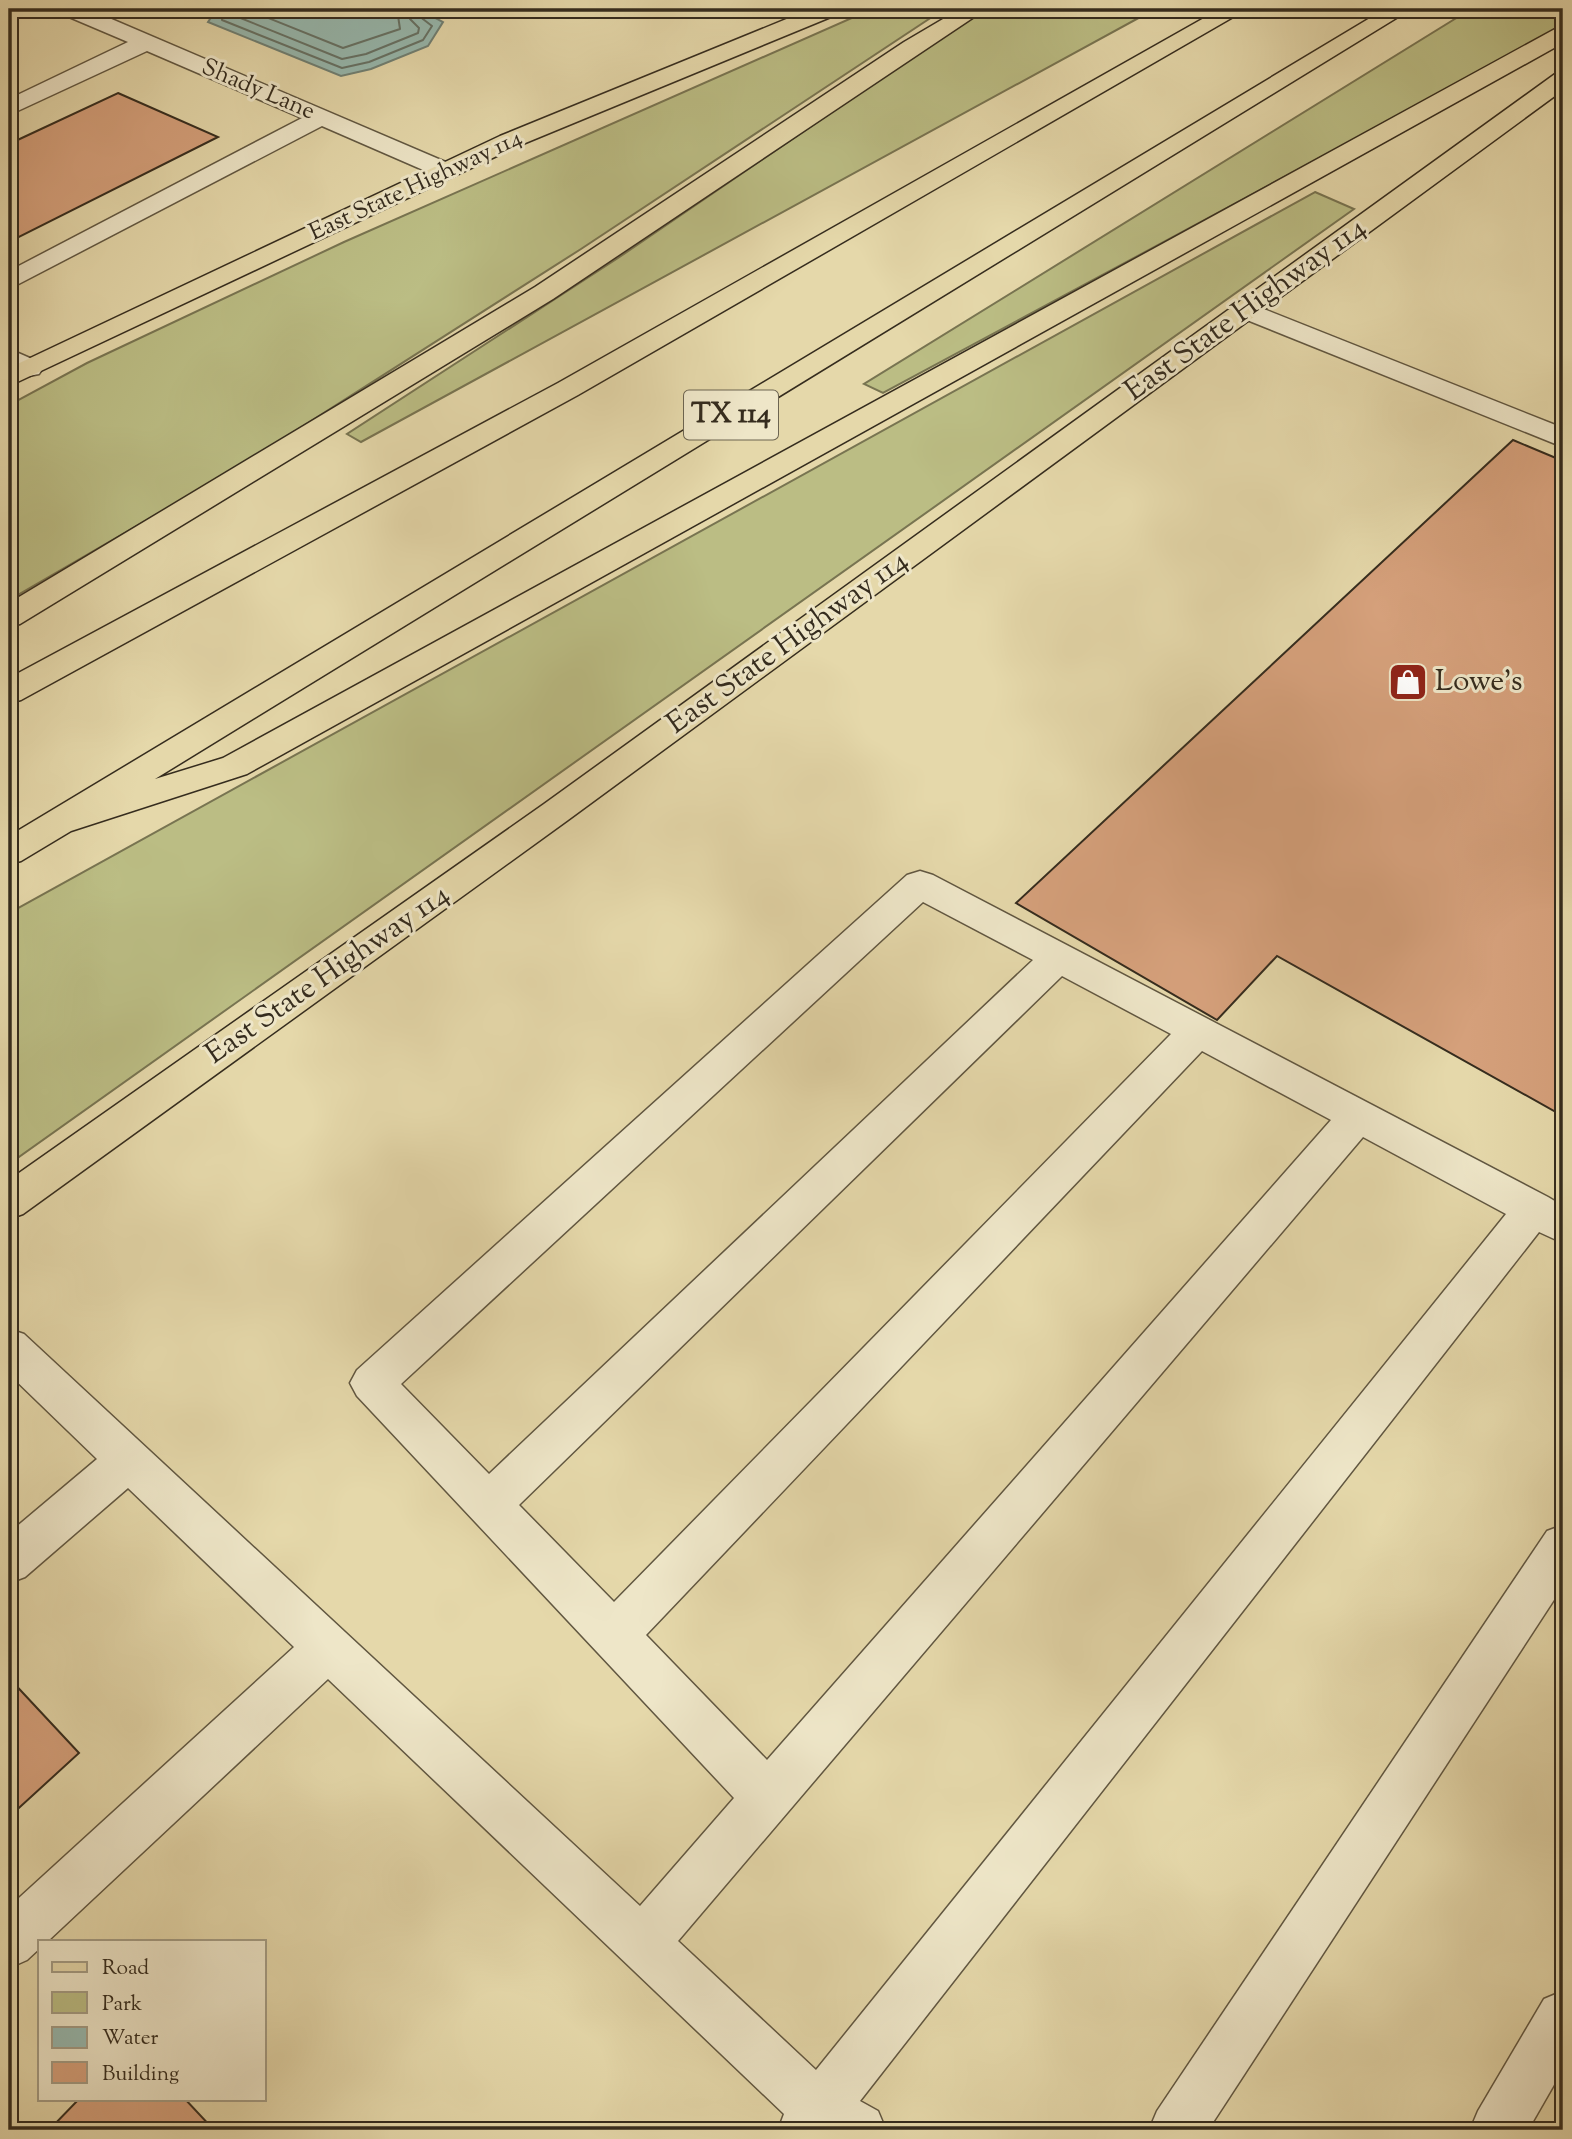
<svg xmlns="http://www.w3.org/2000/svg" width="1572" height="2139" viewBox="0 0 1572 2139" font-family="'Sorts Mill Goudy',serif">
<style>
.green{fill:#bbbd84;stroke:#787451;stroke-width:2}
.water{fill:#97b9af;stroke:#708175;stroke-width:2}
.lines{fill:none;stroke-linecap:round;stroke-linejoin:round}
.shore{stroke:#667266;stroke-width:2}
.building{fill:#d5a07b;stroke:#352c1e;stroke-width:2}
.minor-casing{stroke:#615741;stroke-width:3}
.major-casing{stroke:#352c1e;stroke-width:3}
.highway-casing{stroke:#352c1e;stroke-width:3}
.minor{fill:#eee6c8;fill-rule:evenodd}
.major{fill:#e5d8aa;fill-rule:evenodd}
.highway{fill:#e5d8aa;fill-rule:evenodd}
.labels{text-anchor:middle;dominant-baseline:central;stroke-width:6;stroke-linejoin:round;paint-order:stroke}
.far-street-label{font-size:24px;fill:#352c1e;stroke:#eee6c8}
.shield{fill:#eee6c8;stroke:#6c6451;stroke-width:2}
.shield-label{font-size:28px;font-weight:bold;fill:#352c1e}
.street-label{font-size:30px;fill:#352c1e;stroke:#eee6c8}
.poi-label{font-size:30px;fill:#352c1e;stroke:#eee6c8;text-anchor:start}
</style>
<rect width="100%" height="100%" fill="#e5d8aa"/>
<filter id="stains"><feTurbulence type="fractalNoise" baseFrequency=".00286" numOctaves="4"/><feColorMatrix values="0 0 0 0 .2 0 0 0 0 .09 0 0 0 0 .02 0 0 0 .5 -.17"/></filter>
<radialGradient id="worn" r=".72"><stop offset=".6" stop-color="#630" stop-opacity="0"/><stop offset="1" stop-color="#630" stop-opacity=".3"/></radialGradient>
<g class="green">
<path d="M872,9H944L581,249L247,462L9,600V405L87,363L344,242Z"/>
<path d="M983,9H1155L361,442L347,434L618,258Z"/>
<path d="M1471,9H1563V27L883,393L864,384Z"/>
<path d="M1315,192L1354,209L9,1164V913Z"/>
</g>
<path class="water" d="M217,9H419L443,22L428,46L371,69L341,76L208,22Z"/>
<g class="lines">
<g class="shore">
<path d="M222,9V20L342,68L369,62L423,40L432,26L419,16L417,9"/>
<path d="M231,9L233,15L342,59L366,54L418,33L419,28L410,19L408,9"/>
<path d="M246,9L343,48L400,29L397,9"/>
</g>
</g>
<g class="building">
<path d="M118,93L218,137L9,242V144Z"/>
<path d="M1513,440L1563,461V1116L1277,956L1217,1020L1016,903Z"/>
<path d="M9,1678L79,1753L9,1817Z"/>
<path d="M79,2099H185L214,2130H49Z"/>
</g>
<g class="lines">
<g class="minor-casing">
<g id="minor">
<path d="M59,9H88L455,166L458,171L455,176H437L322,126L9,289V271L302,118L147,51L9,115V99L128,42L62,14Z"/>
<path d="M1246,302L1563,428V447L1237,316L1233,310L1237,304Z"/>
<path d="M9,349L39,362L43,368L39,374L29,376L9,368Z"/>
<path d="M920,871L933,875L1548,1197L1563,1206V1243L1539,1232L860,2101L878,2111L886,2130H778L784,2114L328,1679L48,1941H40V1948L27,1960L9,1968V1907L294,1647L128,1488L25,1577L9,1583V1533L97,1459L9,1374V1329L24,1334L640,1906L734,1798L357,1396L350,1383L357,1370L907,875ZM923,902L1033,960L489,1474L401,1384ZM1062,976L1171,1034L614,1602L519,1505ZM1202,1051L1331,1120L767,1760L646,1635ZM1363,1137L1506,1214L816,2070L678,1941Z"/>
<path d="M1563,1525V1586L1208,2130H1149L1157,2111L1547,1531Z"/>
<path d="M1563,1991V2069L1528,2130H1470L1478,2111L1544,1999Z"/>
</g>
</g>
<g class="major-casing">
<g id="major">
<path d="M811,9H841L838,14L518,146L9,386V368L500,136Z"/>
<path d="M1563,72V90L568,820L23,1214L9,1219V1180L544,804L1555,74Z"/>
</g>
</g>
<g class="highway-casing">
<g id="highway">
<path d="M960,9H986L553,299L20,624L9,627V603L535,287L904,42Z"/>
<path d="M1220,9H1247L578,395L21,700L9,703V678L558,383Z"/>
<path d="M1385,9H1411L155,779L223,758L1555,29L1563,27V43L247,774L71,831L21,861L9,864V836Z"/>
</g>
</g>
<use href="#minor" class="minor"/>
<use href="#major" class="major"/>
<use href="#highway" class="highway"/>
</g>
<defs>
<g id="shop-square" transform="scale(2.0125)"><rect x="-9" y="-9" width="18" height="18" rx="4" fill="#8f2418" stroke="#eee6c8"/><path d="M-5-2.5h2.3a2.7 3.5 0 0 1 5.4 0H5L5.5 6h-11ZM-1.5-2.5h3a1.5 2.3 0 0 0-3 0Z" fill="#fff"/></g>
</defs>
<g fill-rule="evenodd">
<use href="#shop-square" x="1408" y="682"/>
</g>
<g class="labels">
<g class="far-street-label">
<text transform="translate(258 90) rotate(23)">Shady Lane</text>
<text transform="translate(416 186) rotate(-25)">East State Highway 114</text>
</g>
<rect class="shield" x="684" y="390.5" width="94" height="49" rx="5"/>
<g class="shield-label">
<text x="731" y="415">TX 114</text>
</g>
<g class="street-label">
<text transform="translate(1246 310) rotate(-36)">East State Highway 114</text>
<text transform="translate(788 643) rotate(-36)">East State Highway 114</text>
<text transform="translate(328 975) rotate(-35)">East State Highway 114</text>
</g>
<g class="poi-label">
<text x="1435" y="682">Lowe's</text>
</g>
</g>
<rect width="1572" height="2139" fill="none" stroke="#e5d8aa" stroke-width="35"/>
<rect x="10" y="10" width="1551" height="2118" fill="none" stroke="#352c1e" stroke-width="3.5"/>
<rect x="18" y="18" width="1537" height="2104" fill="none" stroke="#352c1e" stroke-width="2"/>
<rect x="38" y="1940" width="228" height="161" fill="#eee6c8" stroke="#a49c84" stroke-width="2"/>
<rect x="52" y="1962" width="35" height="10" fill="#e5d8aa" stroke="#a49c84" stroke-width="2"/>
<text x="102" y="1974" font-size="21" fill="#352c1e">Road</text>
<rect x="52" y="1992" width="35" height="21" fill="#bbbd84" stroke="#a49c84" stroke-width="2"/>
<text x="102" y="2010" font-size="21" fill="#352c1e">Park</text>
<rect x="52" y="2027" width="35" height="21" fill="#97b9af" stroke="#a49c84" stroke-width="2"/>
<text x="102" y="2044" font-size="21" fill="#352c1e">Water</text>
<rect x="52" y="2062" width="35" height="21" fill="#d5a07b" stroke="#a49c84" stroke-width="2"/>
<text x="102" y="2080" font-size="21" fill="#352c1e">Building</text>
<rect width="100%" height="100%" filter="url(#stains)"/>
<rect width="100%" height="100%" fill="url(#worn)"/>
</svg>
